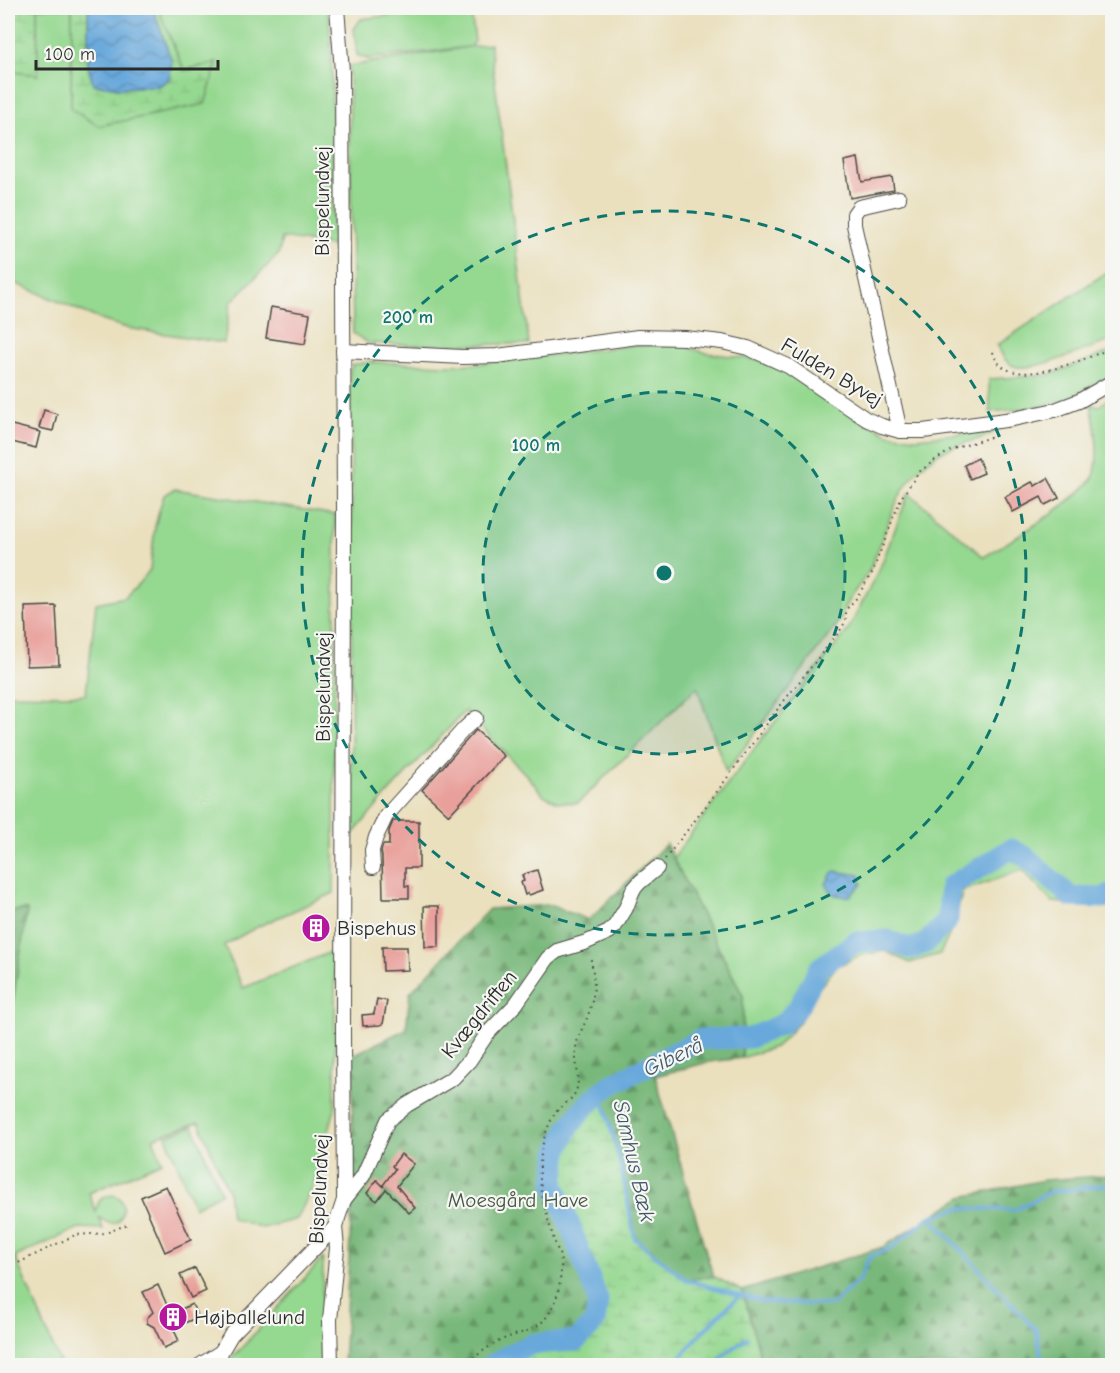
<svg xmlns="http://www.w3.org/2000/svg" width="1120" height="1373" viewBox="0 0 1120 1373" font-family="'Comic Neue',sans-serif">
<style>
.green{fill:#95d890;stroke:#60825e;stroke-width:1.5}
.forest{fill:url(#forest-firs);stroke:#527252;stroke-width:1.5}
.wetland{fill:url(#wetland-marsh);stroke:#60825e;stroke-width:1.5}
.water{fill:url(#water-waves);stroke:#496a83;stroke-width:1.5}
.lines{fill:none;stroke-linecap:round;stroke-linejoin:round}
.stream{stroke:#67a8db;stroke-width:4}
.river{stroke:#67a8db;stroke-width:21}
.building{fill:#e9a09b}
.minor-casing{stroke:#484641;stroke-width:16}
.path{stroke:#484641;stroke-width:2;stroke-dasharray:1.5 4.5;stroke-linecap:butt}
.minor{stroke:#fff;stroke-width:14}
.ring{fill:none;stroke:#0f766e;stroke-width:3;stroke-dasharray:10 8}
.labels{text-anchor:middle;dominant-baseline:central;stroke-width:4.5;stroke-linejoin:round;paint-order:stroke}
.street-label{font-size:21px;fill:#2b2b2b;stroke:#f6f6f2}
.poi-label{font-size:21px;fill:#2b2b2b;stroke:#f6f6f2;text-anchor:start}
.park-label{font-size:21px;fill:#465644;stroke:#f6f6f2}
.water-label{font-size:22px;font-style:italic;fill:#405769;stroke:#f6f6f2}
.centre{fill:#0f766e;stroke:#f6f6f2;stroke-width:3}
.ring-label{font-size:18px;text-anchor:middle;font-weight:bold;fill:#0f766e;stroke:#f6f6f2;stroke-width:4.5;stroke-linejoin:round;paint-order:stroke}
</style>
<defs>
<pattern id="forest-firs" width="22" height="20" patternUnits="userSpaceOnUse" patternTransform="scale(1.5)"><rect width="22" height="20" fill="#78b87a"/><path d="M5 1l3.5 6h-7zM16 11l3.5 6h-7z" fill="#639664"/></pattern>
<pattern id="wetland-marsh" width="20" height="14" patternUnits="userSpaceOnUse" patternTransform="scale(1.5)"><rect width="20" height="14" fill="#95d890"/><path d="M1 5h8M5 5V1M11 12h8M15 12V8" fill="none" stroke="#81ba7c"/></pattern>
<pattern id="water-waves" width="16" height="10" patternUnits="userSpaceOnUse" patternTransform="scale(1.5)"><rect width="16" height="10" fill="#67a8db"/><path d="M0 5q4-4 8 0t8 0" fill="none" stroke="#5589b2"/></pattern>
</defs>
<rect width="100%" height="100%" fill="#f6f6f2"/>
<filter id="ink" filterUnits="userSpaceOnUse"><feTurbulence type="fractalNoise" baseFrequency=".0167" numOctaves="2"/><feDisplacementMap in="SourceGraphic" scale="12" xChannelSelector="R" yChannelSelector="G"/><feConvolveMatrix kernelMatrix="1 2 1 2 8 2 1 2 1" color-interpolation-filters="sRGB"/></filter>
<filter id="wash" filterUnits="userSpaceOnUse"><feTurbulence type="fractalNoise" baseFrequency=".008" numOctaves="4" result="noise"/><feDisplacementMap in="SourceGraphic" scale="24" xChannelSelector="R" yChannelSelector="G"/><feGaussianBlur stdDeviation="1.35" result="paint"/><feColorMatrix in="noise" values="0 0 0 0 0 0 0 0 0 0 0 0 0 0 0 0 0 1.4 0 .05"/><feComposite in="paint" operator="in"/></filter>
<g filter="url(#wash)">
<rect width="100%" height="100%" fill="#eae0be"/>
<g class="green">
<path d="M37,8H72L71,108L99,126L216,63L184,70L161,16V8H327L329,16L332,72L333,246L282,238L279,254L231,302L224,343L127,328L104,321L8,280V71L38,75Z"/>
<path d="M450,8H463L471,11L475,41L470,47L490,44L529,344L413,345L368,343L353,333L349,66L469,47L367,59L357,55L354,29L361,19Z"/>
<path d="M1112,269V340C1093,347 1037,370 1018,367C1006,365 1002,355 997,345Z"/>
<path d="M637,345H679L707,353L760,360L786,372L888,434L916,438L976,432L1002,426C988,441 955,442 936,455C902,478 892,511 879,547C875,555 873,565 868,572C859,588 844,601 841,619L726,772L697,687L578,803L558,802L543,795L530,779L465,711L391,790L351,836L352,518L350,371L352,365L370,362L448,365L476,364Z"/>
<path d="M1112,351V374L1106,379L1062,401L1032,408L990,412L989,379L1048,375Z"/>
<path d="M1112,397V905L1110,907L1052,902L1022,870L963,891L952,929L940,954L910,963L885,951L858,956L836,967L813,996L799,1023L777,1046L742,1058L743,996L673,858L763,737L848,630L880,568L909,493L984,557C1005,544 1090,494 1095,473C1100,450 1095,427 1091,404L1099,406Z"/>
<path d="M175,489L335,515L334,893L259,926L224,945L243,988L335,950V1109L314,1184L297,1219L263,1228L231,1218L228,1191L199,1122L153,1138L162,1162L89,1193L96,1212C97,1206 98,1199 105,1197C133,1185 126,1242 99,1217L103,1229L79,1228L15,1257L61,1365L8,1366V1033L27,910L8,911V694L77,695L86,694L96,603L125,597L140,582L150,570L155,527L159,511L164,495Z"/>
<path d="M193,1126L221,1193L194,1207L166,1136Z"/>
<path d="M323,1258L321,1365H224L236,1354Z"/>
</g>
<g class="forest">
<path d="M666,844L743,996L742,1058L709,1062L655,1076L713,1276L659,1311L593,1365L343,1366L351,1221L353,1055L406,1029L410,993L489,909L549,905L589,920Z"/>
<path d="M27,910L8,1033V911Z"/>
<path d="M1112,1175V1365H763L742,1291L883,1247L962,1197L1044,1180Z"/>
</g>
<g class="wetland">
<path d="M8,8H37L38,75L8,71Z"/>
<path d="M72,8H88V66L118,88L159,86L169,79L155,13V8H161V16L184,70L217,63L205,104L99,126L71,109Z"/>
<path d="M601,1092L621,1166L635,1239L687,1280L713,1276L742,1291L763,1365H490L510,1354L532,1344L576,1341L595,1322L598,1300L554,1183L558,1151L568,1129L583,1109Z"/>
</g>
<g class="water">
<path d="M88,8H155V13L172,62L169,79L159,86L118,88L93,84L88,66Z"/>
<path d="M835,871L860,875L862,884L850,896C837,897 832,896 826,884L832,873Z"/>
</g>
<g class="lines">
<g class="stream">
<path d="M601,1092L621,1166L635,1239L687,1280L738,1295L765,1302L832,1305L860,1279L869,1257L891,1248L930,1217L960,1208L1015,1210L1050,1192L1112,1184"/>
<path d="M930,1217L1036,1330L1043,1366"/>
<path d="M673,1366L702,1332L739,1296"/>
<path d="M714,1366L725,1354L747,1338"/>
</g>
<path class="river" d="M490,1366L510,1354L532,1344L576,1341L595,1322L598,1300L554,1183L558,1151L568,1129L583,1109L601,1092L614,1083L701,1039L750,1038L784,1023L799,1006L819,968L855,942L887,940L911,949L926,943L948,920L950,886L1011,849L1025,856L1071,897L1103,898L1112,893"/>
</g>
<g id="blocks">
<g class="building">
<path d="M858,158L862,182L892,177L894,190L850,198L844,161Z"/>
<path d="M271,307L310,314L305,344L266,338Z"/>
<path d="M44,410L57,414L53,431L39,428Z"/>
<path d="M8,424L40,432L36,448L8,441Z"/>
<path d="M978,458L984,473L970,479L964,465Z"/>
<path d="M1048,478L1059,498L1045,505L1041,497L1013,512L1005,497L1032,482L1035,486Z"/>
<path d="M56,606L59,665L27,666L25,607Z"/>
<path d="M476,730L504,756L449,815L422,790Z"/>
<path d="M393,821H419V868H405V886H409V898H383L382,857L381,851L383,845H389V831Z"/>
<path d="M537,870L543,890L529,895L528,893L525,895L521,882L524,881L522,875Z"/>
<path d="M424,906H439V947H425Z"/>
<path d="M323,919V936H310L309,920Z"/>
<path d="M382,947H407L408,970L383,971Z"/>
<path d="M377,999L387,1001L383,1024L380,1025L363,1026L362,1015L374,1014Z"/>
<path d="M401,1154L414,1164L397,1186L415,1208L409,1213L386,1189L377,1201L367,1193L377,1180L384,1187L383,1185L395,1169L392,1166Z"/>
<path d="M166,1186L191,1240L165,1252L141,1197Z"/>
<path d="M195,1268L206,1291L191,1298L180,1275Z"/>
<path d="M158,1285L171,1314L192,1304L198,1317L173,1328L179,1341L164,1348L154,1327L147,1323V1318L153,1312L143,1292Z"/>
</g>
</g>
</g>
<g filter="url(#ink)">
<use href="#blocks" fill-opacity="0" stroke="#484641" stroke-width="1.5"/>
<g class="lines">
<g class="minor-casing">
<g id="minor">
<path d="M899,198L859,207L854,214V225L900,431"/>
<path d="M343,351L463,357L497,356L638,337L685,338L722,342L748,348L788,366L866,419L882,426L900,431H923L1013,419L1055,410L1079,401L1112,382"/>
<path d="M373,867L372,850L376,837L386,816L464,729L476,718"/>
<path d="M344,1200L363,1176L388,1120L407,1105L453,1078L469,1061L487,1034L516,1004L548,958L557,951L587,942L609,932L615,926L626,908L633,890L640,882L657,868"/>
<path d="M199,1366L221,1352"/>
<path d="M217,1366L221,1352L231,1335L335,1227"/>
<path d="M331,1366L330,1320L337,1248L335,1227L344,1200L343,1032L344,507L342,71L337,8"/>
</g>
</g>
<g class="path">
<path d="M993,352C1005,396 1086,358 1112,348"/>
<path d="M665,859L716,793L780,706L842,628L846,620V612L848,607L855,600L872,573L901,498L919,472L935,460L953,449L997,435"/>
<path d="M8,1268L75,1235L106,1233L128,1224"/>
<path d="M464,1366C474,1357 485,1349 497,1342C523,1329 541,1335 555,1302C559,1292 562,1272 561,1262C560,1254 556,1246 554,1240C547,1216 538,1189 540,1164C541,1147 546,1126 556,1112C562,1105 571,1101 575,1093C582,1080 574,1062 576,1048C577,1037 583,1028 587,1018C596,994 595,980 590,955"/>
</g>
<use href="#minor" class="minor"/>
</g>
</g>
<circle cx="664" cy="573" r="181" fill="#0f766e" fill-opacity=".12"/>
<g class="ring">
<circle cx="664" cy="573" r="181"/>
<circle cx="664" cy="573" r="362"/>
</g>
<defs>
<g id="building-disc" transform="scale(1.5)"><circle r="9.5" fill="#b5179e" stroke="#f6f6f2"/><path d="M-4-6H4V6H1V3H-1V6H-4ZM-2.5-4.3h1.7v1.8h-1.7ZM.8-4.3h1.7v1.8H.8ZM-2.5-1h1.7V.8h-1.7ZM.8-1h1.7V.8H.8Z" fill="#fff"/></g>
</defs>
<g fill-rule="evenodd">
<use href="#building-disc" x="316" y="928"/>
<use href="#building-disc" x="173" y="1317"/>
</g>
<g class="labels">
<g class="street-label">
<text transform="translate(322 201) rotate(-90)">Bispelundvej</text>
<text transform="translate(832 372) rotate(31)">Fulden Byvej</text>
<text transform="translate(323 687) rotate(-90)">Bispelundvej</text>
<text transform="translate(479 1014) rotate(-51)">Kvægdriften</text>
<text transform="translate(319 1189) rotate(-87)">Bispelundvej</text>
</g>
<g class="poi-label">
<text x="337" y="928">Bispehus</text>
<text x="194" y="1317">Højballelund</text>
</g>
<g class="park-label">
<text x="518" y="1200">Moesgård Have</text>
</g>
<g class="water-label">
<text transform="translate(673 1057) rotate(-25)">Giberå</text>
<text transform="translate(634 1161) rotate(77)">Samhus Bæk</text>
</g>
</g>
<circle cx="664" cy="573" r="9" class="centre"/>
<g class="ring-label">
<text x="408" y="323">200 m</text>
<text x="536" y="451">100 m</text>
</g>
<rect width="1120" height="1373" fill="none" stroke="#f6f6f2" stroke-width="30"/>
<path d="M36 60v9h182v-9" fill="none" stroke="#2b2b2b" stroke-width="3"/>
<text x="45" y="60" font-size="18" fill="#2b2b2b" stroke="#f6f6f2" stroke-width="4.5" paint-order="stroke">100 m</text>
</svg>
